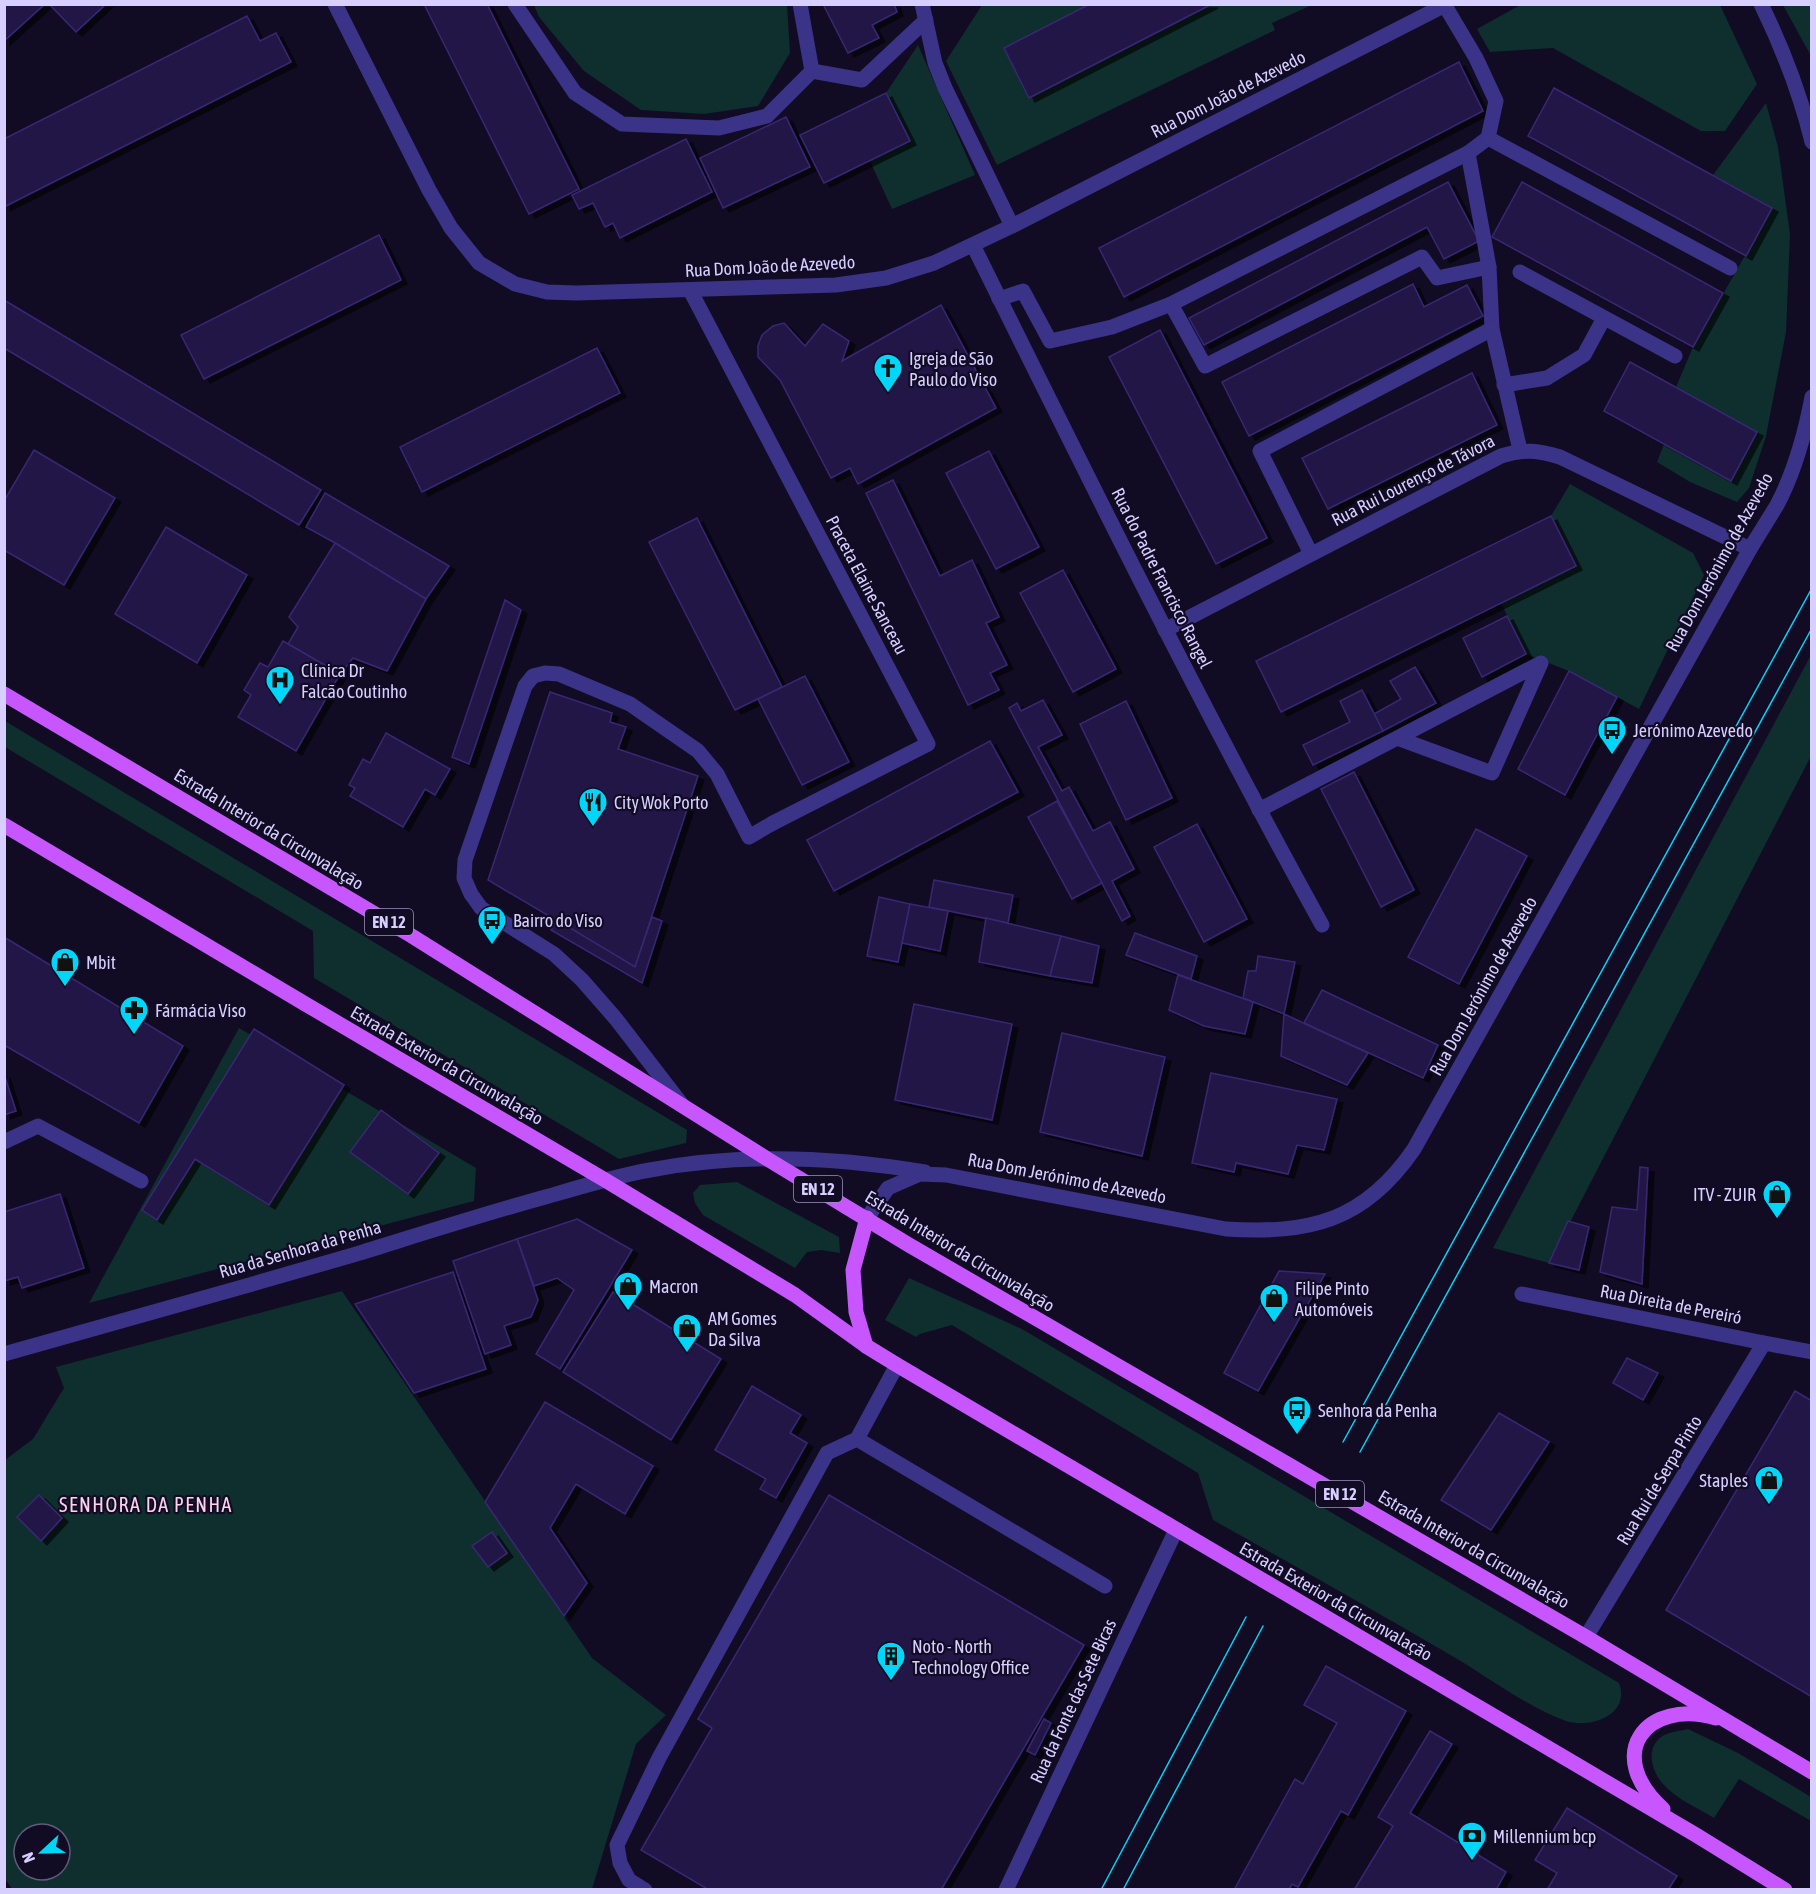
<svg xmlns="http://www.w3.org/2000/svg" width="1816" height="1894" viewBox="0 0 1816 1894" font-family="'Asap Condensed',sans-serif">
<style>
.green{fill:#0f2e2e;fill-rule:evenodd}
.building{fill:#221746;stroke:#392774;stroke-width:1.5;filter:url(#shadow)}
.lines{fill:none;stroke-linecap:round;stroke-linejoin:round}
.service{stroke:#3a3387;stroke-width:15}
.minor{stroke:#3a3387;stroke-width:15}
.tertiary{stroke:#3a3387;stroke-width:15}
.primary{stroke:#c756ff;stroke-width:15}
.tram{stroke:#00d6fa;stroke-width:1.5}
.labels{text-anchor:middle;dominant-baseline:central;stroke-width:4.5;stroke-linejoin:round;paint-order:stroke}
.shield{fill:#110c24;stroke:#9b94bd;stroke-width:1.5}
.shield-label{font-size:16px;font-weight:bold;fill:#d6cfff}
.street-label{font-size:18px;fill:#d6cfff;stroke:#110c24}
.poi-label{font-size:18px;fill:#d6cfff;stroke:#110c24;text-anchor:start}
.neighbourhood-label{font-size:20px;letter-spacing:1.5px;fill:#ffd1ec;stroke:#110c24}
</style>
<defs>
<filter id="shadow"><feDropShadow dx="6" dy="4" stdDeviation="0" flood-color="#0009"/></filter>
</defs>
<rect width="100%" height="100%" fill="#110c24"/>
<g class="green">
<path d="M1522,4L1720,5L1757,84L1725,131H1701L1553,48L1490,52L1477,29Z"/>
<path d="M534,5H787L790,53L758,106L704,114L641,110L584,71L539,17Z"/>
<path d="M982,5H1090L1004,48L1029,98L1212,5H1312L1272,23L1275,30L997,165L946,61Z"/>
<path d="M1783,5H1811V56Z"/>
<path d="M918,45L975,175L892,209L870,161L910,141L886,93Z"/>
<path d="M1766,103L1778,147L1790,234L1786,332L1766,436L1749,488L1737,502L1690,482L1657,462L1664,444L1730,481L1757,432L1676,387L1693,347L1772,208L1713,175Z"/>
<path d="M1570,484L1693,553L1704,575L1639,709L1569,671L1526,654L1501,603L1576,566L1551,516Z"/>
<path d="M1811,655V756L1549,1263L1493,1248Z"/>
<path d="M5,721L687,1130L686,1143L619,1159L314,978L313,931L5,747Z"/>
<path d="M239,1028L476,1168L474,1201L89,1303Z"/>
<path d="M737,1182L839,1237L840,1253L821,1250L807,1252L795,1268L703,1215L695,1203L693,1193L700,1185Z"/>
<path d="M909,1278L1022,1329L1619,1683C1631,1714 1591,1729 1566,1721C1528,1708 1484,1674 1447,1653C1370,1608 1291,1564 1213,1520L1198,1473L952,1325L920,1334L916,1337L885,1320Z"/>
<path d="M342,1291L592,1658L666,1715L636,1744L592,1889L13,1890L5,1879V1460L33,1439L64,1388L56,1367ZM24,1834H60V1870H24Z"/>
<path d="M1688,1729L1738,1753L1811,1797V1821L1739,1779L1714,1818C1698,1808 1676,1799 1663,1784C1652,1772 1645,1749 1661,1737C1668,1732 1679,1731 1688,1729Z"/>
</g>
<g class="building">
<path d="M4,4H45L4,41Z"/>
<path d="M49,4H106L76,32Z"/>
<path d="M424,4H487L579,189L529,214Z"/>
<path d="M823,4H894L897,12L872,25L879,38L848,53Z"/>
<path d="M1090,4H1212L1029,98L1004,48Z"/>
<path d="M247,16L260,41L276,33L291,62L4,207V139Z"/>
<path d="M1459,62L1483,111L1124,297L1099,248Z"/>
<path d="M1554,88L1772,208L1746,256L1528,136Z"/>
<path d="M886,93L910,141L824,183L800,135Z"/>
<path d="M786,117L810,167L723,208L700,158Z"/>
<path d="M686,139L712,192L620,238L613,223L605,227L593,203L579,209L572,195Z"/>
<path d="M1448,182L1479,241L1444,259L1427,227L1204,345L1189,318Z"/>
<path d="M1522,182L1723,293L1693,347L1492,237Z"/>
<path d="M379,235L401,280L204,379L181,335Z"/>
<path d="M1413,284L1424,307L1467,285L1483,316L1249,436L1222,382Z"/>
<path d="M4,300L321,490L299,525L4,348Z"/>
<path d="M941,305L996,408L858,484L850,468L831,478L780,380L758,357V346L762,335L773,326L784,323L805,346L823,324L849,341L842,361Z"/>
<path d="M1160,330L1267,538L1216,564L1109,357Z"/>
<path d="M597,348L620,393L422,492L400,447Z"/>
<path d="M1630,362L1757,432L1731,481L1604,411Z"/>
<path d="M1472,373L1497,425L1328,509L1302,458Z"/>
<path d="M34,450L115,498L64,585L4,550V501Z"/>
<path d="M989,451L1039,547L996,569L946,473Z"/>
<path d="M893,480L940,576L972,560L999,617L986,623L1007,665L990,673L999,690L968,705L866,493Z"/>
<path d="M325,493L449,566L426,599L335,543L306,527Z"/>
<path d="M1551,516L1576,566L1281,712L1256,661Z"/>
<path d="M697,518L782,687L735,710L649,542Z"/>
<path d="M166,527L247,575L197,663L115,614Z"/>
<path d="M335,543L426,599L387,671L353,658L340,674L288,644L298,627L289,617Z"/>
<path d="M1063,570L1116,669L1073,692L1020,593Z"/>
<path d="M505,600L521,610L469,764L452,757Z"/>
<path d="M1507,616L1526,654L1482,677L1463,638Z"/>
<path d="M283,641L340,674L296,751L238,717L251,695L244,690L260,663L268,667Z"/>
<path d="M1415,667L1436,703L1383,731L1374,714L1401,699L1390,681Z"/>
<path d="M1569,671L1617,697L1565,795L1518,769Z"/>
<path d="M805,676L849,762L802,785L758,699Z"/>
<path d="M1362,690L1383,731L1313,765L1303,745L1350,722L1340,701Z"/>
<path d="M550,692L612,713L610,722L626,727L618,749L698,776L635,967L488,880Z"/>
<path d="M1043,700L1062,735L1038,747L1062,791L1069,787L1093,831L1110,822L1134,869L1112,881L1130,916L1122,921L1009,708L1017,703L1021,711Z"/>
<path d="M1126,701L1172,798L1126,820L1080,724Z"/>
<path d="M386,733L450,769L435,795L425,789L403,827L350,796L355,788L349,785L363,759L370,763Z"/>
<path d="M990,741L1018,792L834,891L807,840Z"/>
<path d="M1354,772L1414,890L1381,907L1321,789Z"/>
<path d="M1057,801L1102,883L1072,899L1028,817Z"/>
<path d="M1197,824L1247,919L1204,942L1154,847Z"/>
<path d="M1476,829L1527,856L1459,984L1408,957Z"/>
<path d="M934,880L1013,895L1008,923L929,907Z"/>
<path d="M879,897L910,904L898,962L867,956Z"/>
<path d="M910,904L948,911L940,951L902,943Z"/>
<path d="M652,917L662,921L642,983L551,930L557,920L635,967Z"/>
<path d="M986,918L1061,936L1050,976L979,962Z"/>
<path d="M1135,933L1197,956L1191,979L1126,955Z"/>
<path d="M1061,936L1099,946L1092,983L1050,976Z"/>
<path d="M4,937L183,1046L139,1123L4,1045Z"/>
<path d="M1258,956L1295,962L1284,1014L1243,998L1248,971H1256Z"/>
<path d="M1178,975L1253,1002L1245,1034L1204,1026L1169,1010Z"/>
<path d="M1322,990L1438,1045L1423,1078L1304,1023Z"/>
<path d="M914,1004L1012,1024L992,1120L895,1100Z"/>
<path d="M1284,1014L1368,1053L1347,1085L1281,1056Z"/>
<path d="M254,1029L344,1085L269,1205L195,1159L157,1220L142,1210Z"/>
<path d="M1062,1033L1165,1057L1142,1156L1040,1132Z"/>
<path d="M1211,1073L1337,1099L1324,1150L1297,1145L1288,1174L1236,1163L1234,1172L1192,1163Z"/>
<path d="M4,1074L16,1111L4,1115Z"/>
<path d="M381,1110L439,1153L408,1194L350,1152Z"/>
<path d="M1640,1167L1648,1168L1642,1284L1600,1272L1612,1207L1637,1210Z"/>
<path d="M60,1194L84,1268L22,1288L18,1277L4,1281V1212Z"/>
<path d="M577,1219L632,1250L560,1369L536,1354L574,1290L557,1278L534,1286L517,1239Z"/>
<path d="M1568,1221L1589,1227L1579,1270L1549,1263Z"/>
<path d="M517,1239L538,1300L531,1317L504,1326L511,1345L485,1354L453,1261Z"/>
<path d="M1279,1271L1325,1274L1258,1391L1224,1373Z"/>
<path d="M453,1272L486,1369L414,1393L355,1304Z"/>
<path d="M613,1292L721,1359L671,1440L563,1372Z"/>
<path d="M1627,1358L1658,1373L1643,1400L1613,1383Z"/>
<path d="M752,1386L801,1415L790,1433L807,1443L776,1498L760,1489L766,1479L715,1450Z"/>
<path d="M1795,1391L1812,1401V1697L1666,1610Z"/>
<path d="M545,1402L653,1466L625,1514L576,1484L550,1528L587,1583L564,1616L485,1502Z"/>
<path d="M1499,1413L1549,1442L1491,1530L1441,1500Z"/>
<path d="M39,1495L62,1518L41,1541L17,1517Z"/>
<path d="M829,1495L1084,1645L941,1890H709L641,1850L712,1728L698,1719Z"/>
<path d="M492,1532L507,1553L488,1567L472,1546Z"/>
<path d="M1326,1666L1406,1711L1348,1815L1341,1811L1298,1887L1292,1884L1289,1890H1234L1295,1779L1303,1784L1337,1723L1304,1705Z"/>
<path d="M1044,1719L1051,1723L1035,1755L1027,1751Z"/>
<path d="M1430,1731L1452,1744L1410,1813L1506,1872L1496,1890H1354L1393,1826L1378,1817Z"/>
<path d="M1567,1808L1677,1876L1668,1890H1547L1557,1873L1535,1860Z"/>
</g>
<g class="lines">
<g class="service">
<path d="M515,4L575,93L622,124L719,128L767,116L812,71L800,4"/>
<path d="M922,4L935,63L945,88L1012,226"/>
<path d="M1444,4L1476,58L1496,101L1488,138L1468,153L1489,267L1492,329L1520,450"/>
<path d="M812,71L862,80L926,20"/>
<path d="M1488,138L1730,268"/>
<path d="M1520,272L1675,356"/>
<path d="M999,299L1023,291L1050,341L1112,327L1171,304L1468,153"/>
<path d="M1171,304L1205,366L1422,257L1437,278L1489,267"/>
<path d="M1504,385L1547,378L1584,355L1604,318"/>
<path d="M1311,554L1260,451L1492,329"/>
<path d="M1259,810L1541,663L1492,773L1397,738"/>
<path d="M683,1106L616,1019L582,980L554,954L481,908L471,894L464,878L465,860L525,686L533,676L545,673L559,674L630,704L698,751L717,774L749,837L773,823"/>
<path d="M4,1142L38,1126L141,1181"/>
<path d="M857,1439L1105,1586"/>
<path d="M645,1890L629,1880L620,1863L617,1845L659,1758L827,1453L857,1439L897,1365"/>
</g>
<g class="minor">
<path d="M335,4L429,190L451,228L479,263L515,284L547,292L576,293L836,285L886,278L934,263L1012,226L1447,4"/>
<path d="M973,245C1086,474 1199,702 1322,925"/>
<path d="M690,290L928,744L773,823"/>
<path d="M1165,630L1501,456C1525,449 1537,450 1560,457L1750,549"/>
<path d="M1522,1294L1764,1343"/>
</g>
<g class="tertiary">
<path d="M1761,4C1783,49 1800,93 1812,142"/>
<path d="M867,1218L888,1188L920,1174L946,1175L1226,1229C1309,1234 1364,1222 1414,1149L1750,549C1759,534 1768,520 1777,505C1795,471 1805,434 1812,397"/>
<path d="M4,1354C121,1321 237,1289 353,1255C418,1235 483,1214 549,1196C583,1186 616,1176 650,1170C740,1153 836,1157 925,1172"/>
<path d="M1586,1637L1764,1343L1812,1352"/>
<path d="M1006,1890L1176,1530"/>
</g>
<g class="primary">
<path d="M4,694L407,933L769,1160L909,1245L1586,1637L1812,1772"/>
<path d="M4,825L307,1005L605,1180L795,1295L866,1346L897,1365L1696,1835L1785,1890"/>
<path d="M866,1346L856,1312L853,1270L867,1218"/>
<path d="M1663,1809C1603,1755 1645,1698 1716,1718"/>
</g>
<g class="tram">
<path d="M1343,1442L1812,588"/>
<path d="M1360,1452L1812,628"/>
<path d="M1101,1890L1246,1617"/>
<path d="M1123,1890L1263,1626"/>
</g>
</g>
<defs>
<g id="church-pin" transform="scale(1.5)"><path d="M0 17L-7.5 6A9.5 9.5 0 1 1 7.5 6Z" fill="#00d6fa" stroke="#110c24"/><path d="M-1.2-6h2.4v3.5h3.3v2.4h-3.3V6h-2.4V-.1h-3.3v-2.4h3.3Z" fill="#111"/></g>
<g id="hospital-pin" transform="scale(1.5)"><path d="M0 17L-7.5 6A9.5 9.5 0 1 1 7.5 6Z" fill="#00d6fa" stroke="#110c24"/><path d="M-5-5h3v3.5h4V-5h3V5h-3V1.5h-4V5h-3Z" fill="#111"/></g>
<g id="bus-pin" transform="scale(1.5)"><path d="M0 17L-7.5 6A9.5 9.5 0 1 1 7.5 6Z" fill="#00d6fa" stroke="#110c24"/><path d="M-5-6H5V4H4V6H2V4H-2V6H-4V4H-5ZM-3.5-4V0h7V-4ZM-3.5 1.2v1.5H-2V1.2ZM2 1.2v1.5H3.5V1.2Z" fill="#111"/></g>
<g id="restaurant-pin" transform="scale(1.5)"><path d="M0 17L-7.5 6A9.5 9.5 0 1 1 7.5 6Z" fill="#00d6fa" stroke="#110c24"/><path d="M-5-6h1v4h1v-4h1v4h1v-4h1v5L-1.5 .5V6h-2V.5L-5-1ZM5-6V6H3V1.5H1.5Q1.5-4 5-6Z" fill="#111"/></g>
<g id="shop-pin" transform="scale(1.5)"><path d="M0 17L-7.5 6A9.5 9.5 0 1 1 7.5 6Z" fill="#00d6fa" stroke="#110c24"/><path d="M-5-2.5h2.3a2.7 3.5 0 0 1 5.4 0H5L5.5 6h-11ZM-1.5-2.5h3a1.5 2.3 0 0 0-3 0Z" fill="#111"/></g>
<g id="pharmacy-pin" transform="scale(1.5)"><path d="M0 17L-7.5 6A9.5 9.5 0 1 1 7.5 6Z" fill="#00d6fa" stroke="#110c24"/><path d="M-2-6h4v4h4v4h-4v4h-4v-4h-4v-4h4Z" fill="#111"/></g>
<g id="building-pin" transform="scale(1.5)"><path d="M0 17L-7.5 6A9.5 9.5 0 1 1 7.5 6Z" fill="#00d6fa" stroke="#110c24"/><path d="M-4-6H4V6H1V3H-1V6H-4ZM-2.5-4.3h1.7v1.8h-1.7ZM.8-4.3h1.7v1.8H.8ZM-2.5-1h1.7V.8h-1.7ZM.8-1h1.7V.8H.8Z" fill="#111"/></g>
<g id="bank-pin" transform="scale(1.5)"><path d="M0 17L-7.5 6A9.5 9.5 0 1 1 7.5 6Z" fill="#00d6fa" stroke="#110c24"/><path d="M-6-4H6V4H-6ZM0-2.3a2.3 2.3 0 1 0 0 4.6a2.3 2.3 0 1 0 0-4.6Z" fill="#111"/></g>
</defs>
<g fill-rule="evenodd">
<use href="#church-pin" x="888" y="368"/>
<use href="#hospital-pin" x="280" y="680"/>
<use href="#bus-pin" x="1612" y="730"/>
<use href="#restaurant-pin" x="593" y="802"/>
<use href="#bus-pin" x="492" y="920"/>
<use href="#shop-pin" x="65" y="962"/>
<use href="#pharmacy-pin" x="134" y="1010"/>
<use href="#shop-pin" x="1777" y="1194"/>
<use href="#shop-pin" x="628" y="1286"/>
<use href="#shop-pin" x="1274" y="1298"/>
<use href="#shop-pin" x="687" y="1328"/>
<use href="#bus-pin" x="1297" y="1410"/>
<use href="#shop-pin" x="1769" y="1480"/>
<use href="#building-pin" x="891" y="1656"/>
<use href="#bank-pin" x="1472" y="1836"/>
</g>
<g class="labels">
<g class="shield">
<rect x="365" y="909" width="48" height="26" rx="4.5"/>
<rect x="794" y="1176" width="48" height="26" rx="4.5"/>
<rect x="1316" y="1481" width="48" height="26" rx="4.5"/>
</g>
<g class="shield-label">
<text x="389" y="922">EN 12</text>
<text x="818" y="1189">EN 12</text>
<text x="1340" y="1494">EN 12</text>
</g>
<g class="street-label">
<text transform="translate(1228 94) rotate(-27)">Rua Dom João de Azevedo</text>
<text transform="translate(770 266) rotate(-3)">Rua Dom João de Azevedo</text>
<text transform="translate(1413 480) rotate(-27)">Rua Rui Lourenço de Távora</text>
<text transform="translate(1719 562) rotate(-61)">Rua Dom Jerónimo de Azevedo</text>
<text transform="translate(1162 578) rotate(63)">Rua do Padre Francisco Rangel</text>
<text transform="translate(867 585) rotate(62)">Praceta Elaine Sanceau</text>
<text transform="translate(269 829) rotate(31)">Estrada Interior da Circunvalação</text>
<text transform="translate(1483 986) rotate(-61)">Rua Dom Jerónimo de Azevedo</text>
<text transform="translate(447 1065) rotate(30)">Estrada Exterior da Circunvalação</text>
<text transform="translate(1067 1178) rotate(11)">Rua Dom Jerónimo de Azevedo</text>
<text transform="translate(300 1249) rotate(-16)">Rua da Senhora da Penha</text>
<text transform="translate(960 1251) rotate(31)">Estrada Interior da Circunvalação</text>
<text transform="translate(1671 1304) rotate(11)">Rua Direita de Pereiró</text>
<text transform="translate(1659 1480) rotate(-59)">Rua Rui de Serpa Pinto</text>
<text transform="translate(1474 1549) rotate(30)">Estrada Interior da Circunvalação</text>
<text transform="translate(1336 1601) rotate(30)">Estrada Exterior da Circunvalação</text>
<text transform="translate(1073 1701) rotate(-65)">Rua da Fonte das Sete Bicas</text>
</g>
<g class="poi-label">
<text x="909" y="358">Igreja de São<tspan x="909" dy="21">Paulo do Viso</tspan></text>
<text x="301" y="670">Clínica Dr<tspan x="301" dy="21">Falcão Coutinho</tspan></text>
<text x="1633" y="730">Jerónimo Azevedo</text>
<text x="614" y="802">City Wok Porto</text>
<text x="513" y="920">Bairro do Viso</text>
<text x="86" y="962">Mbit</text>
<text x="155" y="1010">Fármácia Viso</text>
<text x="1756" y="1194" text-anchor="end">ITV - ZUIR</text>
<text x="649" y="1286">Macron</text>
<text x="1295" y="1288">Filipe Pinto<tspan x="1295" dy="21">Automóveis</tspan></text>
<text x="708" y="1318">AM Gomes<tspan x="708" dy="21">Da Silva</tspan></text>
<text x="1318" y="1410">Senhora da Penha</text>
<text x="1748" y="1480" text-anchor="end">Staples</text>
<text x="912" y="1646">Noto - North<tspan x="912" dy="21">Technology Office</tspan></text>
<text x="1493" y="1836">Millennium bcp</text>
</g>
<g class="neighbourhood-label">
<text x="146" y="1504">SENHORA DA PENHA</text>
</g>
</g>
<rect width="1816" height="1894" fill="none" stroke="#d6cfff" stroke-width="12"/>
<g transform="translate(42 1852) rotate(248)"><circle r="28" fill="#110c24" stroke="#605a7c" stroke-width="1.5"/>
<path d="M0-4.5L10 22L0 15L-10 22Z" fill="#00d6fa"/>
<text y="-9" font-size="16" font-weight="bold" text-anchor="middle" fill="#d6cfff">N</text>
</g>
</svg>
